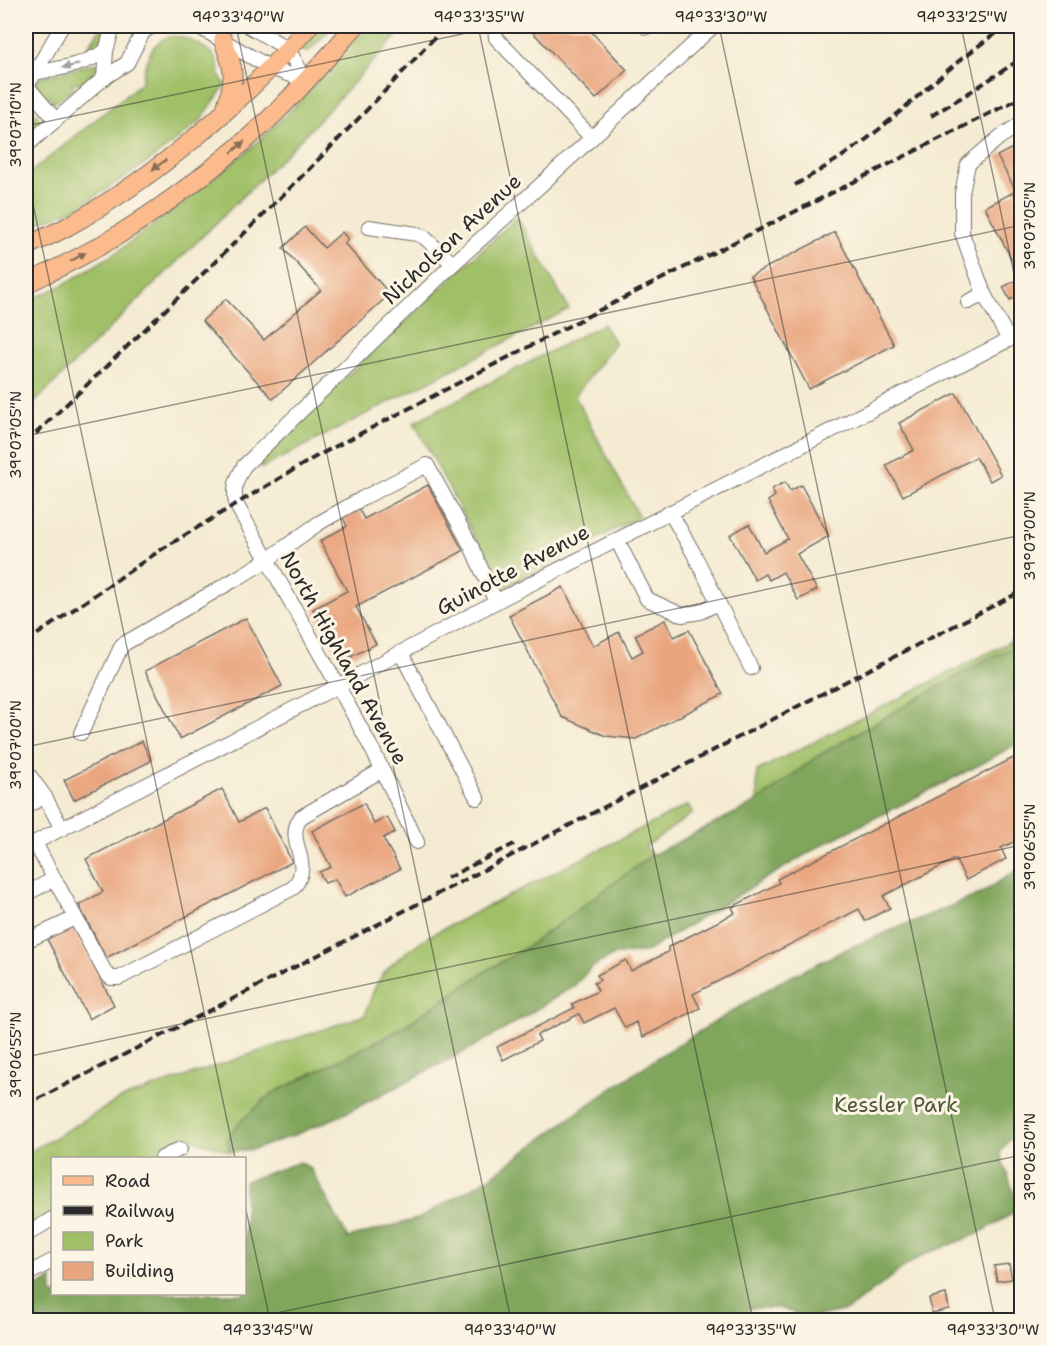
<svg xmlns="http://www.w3.org/2000/svg" width="1047" height="1346" viewBox="0 0 1047 1346" font-family="'Shantell Sans',sans-serif">
<style>
.green{fill:#a0c068;stroke:#66764a;stroke-width:1.5}
.forest{fill:#80a65c;stroke:#566844;stroke-width:1.5}
.building{fill:#e9a57e}
.lines{fill:none;stroke-linecap:round;stroke-linejoin:round}
.minor-casing{stroke:#726e66;stroke-width:16}
.major-casing{stroke:#726e66;stroke-width:20}
.minor{stroke:#fff;stroke-width:14}
.major{stroke:#fbbb8c;stroke-width:18}
.rail{stroke:#2b2b2b;stroke-width:4;stroke-dasharray:9 4.5;stroke-linecap:butt}
.oneway{fill:#a0a0a0}
.oneway2{fill:#896c57}
.ticks{fill:none;stroke:#2b2b2b;stroke-width:1.5;stroke-opacity:0.45}
.labels{text-anchor:middle;dominant-baseline:central;stroke-width:6;stroke-linejoin:round;paint-order:stroke}
.street-label{font-size:21px;fill:#2b2b2b;stroke:#fcf5e5}
.park-label{font-size:21px;fill:#4e583d;stroke:#fcf5e5}
.neatline{fill:none;stroke:#2b2b2b;stroke-width:2}
.ticks-label{font-size:15px;text-anchor:middle;fill:#2b2b2b}
</style>
<rect width="100%" height="100%" fill="#fcf5e5"/>
<filter id="ink" filterUnits="userSpaceOnUse"><feTurbulence type="fractalNoise" baseFrequency=".0167" numOctaves="2"/><feDisplacementMap in="SourceGraphic" scale="12" xChannelSelector="R" yChannelSelector="G"/><feConvolveMatrix kernelMatrix="1 2 1 2 8 2 1 2 1" color-interpolation-filters="sRGB"/></filter>
<filter id="wash" filterUnits="userSpaceOnUse"><feTurbulence type="fractalNoise" baseFrequency=".008" numOctaves="4" result="noise"/><feDisplacementMap in="SourceGraphic" scale="24" xChannelSelector="R" yChannelSelector="G"/><feGaussianBlur stdDeviation="1.35" result="paint"/><feColorMatrix in="noise" values="0 0 0 0 0 0 0 0 0 0 0 0 0 0 0 0 0 1.4 0 .05"/><feComposite in="paint" operator="in"/></filter>
<g filter="url(#wash)">
<rect width="100%" height="100%" fill="#f5ebd3"/>
<g class="green">
<path d="M102,26H107L98,48L79,60Z"/>
<path d="M321,26H333L308,52H304L302,48Z"/>
<path d="M366,26H406L305,135L26,411V302L63,285L114,254L176,208L222,171L249,150L297,104Z"/>
<path d="M173,36C187,37 212,48 217,62C220,71 218,78 226,84L201,120L182,136L148,162L79,207L26,228V176L141,83C145,64 150,39 173,36Z"/>
<path d="M97,63L98,66L91,75L80,84L74,82L72,84L75,88L54,103H50L53,101L49,96L44,100L36,87L37,80L41,77Z"/>
<path d="M26,100L33,109L30,112L34,116L37,113L39,121L37,127L26,137Z"/>
<path d="M517,217L569,309L262,468L256,461Z"/>
<path d="M603,324L615,343L575,396L639,517L502,589L414,422Z"/>
<path d="M1021,636V667L957,676L818,756L757,802V771Z"/>
<path d="M688,805L693,813L645,847L652,855L527,947L488,970L393,1033L271,1094L239,1123L228,1139L230,1152L192,1139L155,1158H52V1214L26,1230V1154L120,1099L365,1015C368,1008 370,999 373,992C383,967 406,952 427,937Z"/>
</g>
<g class="forest">
<path d="M1021,636V741L985,762L818,847L694,922L648,951L612,956L592,967L574,986L505,1029L456,1056L344,1114L295,1135L255,1149L230,1152L227,1139L239,1123L271,1094L394,1033L488,970L527,947L652,855L757,802L818,756L957,676L991,657L1012,648L1010,643Z"/>
<path d="M1021,865V1132L1008,1141L1000,1153L1017,1202L1012,1214L976,1235L925,1254L904,1267L888,1280L847,1310L810,1318L779,1308H750L741,1320H26V1294L52,1279V1294H244L245,1181L300,1162L311,1169L348,1238L420,1218L489,1178L582,1109L666,1052L778,983L851,947L980,894L1017,870Z"/>
</g>
<g id="blocks">
<g class="building">
<path d="M527,26H586L627,70L596,99Z"/>
<path d="M1022,143V294L1010,300L1003,287L1021,278L985,207L1016,191L997,156Z"/>
<path d="M305,227L324,248L342,232L348,239L344,243L390,294L273,399L202,321L226,299L264,340L321,290L283,248Z"/>
<path d="M835,232L894,345L809,389L750,276Z"/>
<path d="M956,393L1001,475L990,481L976,457L903,496L886,465L914,450L899,423Z"/>
<path d="M785,482L790,491L801,485L829,536L797,554L817,590L798,600L783,572L769,580L765,574L755,580L730,535L749,524L764,552L788,539L768,501L775,496L772,489Z"/>
<path d="M428,485L463,551L356,607L376,644L341,662L313,609L347,591L320,541L347,526L342,516L358,507L364,519Z"/>
<path d="M563,587L593,646L619,632L632,657L643,651L635,635L665,620L674,637L689,630L723,694L636,739L606,736L562,717L509,615Z"/>
<path d="M246,618L282,686L180,739L145,671Z"/>
<path d="M142,741L151,761L74,800L64,780Z"/>
<path d="M1019,755L1022,761V838L1001,848L1006,859L966,880L955,859L883,896L890,908L865,921L859,909L693,994L700,1008L643,1037L636,1022L625,1028L614,1008L584,1023L579,1014L537,1035L540,1041L503,1060L497,1047L574,1008L572,1004L598,991L594,983L600,980L597,975L626,960L631,971L668,952V947L735,913L732,907L779,883L777,879Z"/>
<path d="M222,789L239,822L265,808L292,862L106,958L79,905L103,892L86,859Z"/>
<path d="M364,803L374,824L387,817L395,832L383,838L400,869L345,897L335,879L325,883L319,872L331,867L312,831Z"/>
<path d="M72,925L114,1005L89,1019L47,939Z"/>
<path d="M1009,1264L1012,1279L997,1281L994,1266Z"/>
<path d="M946,1294L949,1309L932,1313L929,1298Z"/>
</g>
</g>
</g>
<g filter="url(#ink)">
<use href="#blocks" fill-opacity="0" stroke="#726e66" stroke-width="1.5"/>
<g class="lines">
<g class="minor-casing">
<g id="minor">
<path d="M197,26L271,68L306,81"/>
<path d="M249,26L288,49L306,81"/>
<path d="M495,26L496,38L592,138"/>
<path d="M645,26L646,27L648,26"/>
<path d="M34,73C62,68 81,66 106,51"/>
<path d="M104,78L106,51L113,26"/>
<path d="M26,85L56,120"/>
<path d="M27,86L62,26"/>
<path d="M26,146L104,78L127,63L143,32L152,26"/>
<path d="M369,227L417,234L424,237L453,264"/>
<path d="M984,294L962,233V193L968,164L1000,137L1022,123"/>
<path d="M968,302L984,294L1009,340"/>
<path d="M670,512L694,554L751,668"/>
<path d="M617,540L647,599L682,615L700,612L718,603"/>
<path d="M401,653L477,798"/>
<path d="M81,733L122,645L241,576L267,560L319,523L363,498L427,465L471,546L496,602"/>
<path d="M26,771L45,797"/>
<path d="M26,806L45,797L62,829"/>
<path d="M417,842L373,751L338,686L236,504C233,487 236,480 244,466L453,264L532,193L713,26"/>
<path d="M35,843L105,972L111,978H119L293,888C316,861 283,842 301,817L382,770"/>
<path d="M26,847L338,686L503,598L1022,333"/>
<path d="M26,894L54,879"/>
<path d="M26,941L75,918"/>
<path d="M162,1158L180,1149"/>
<path d="M26,1235L52,1219"/>
<path d="M26,1275L52,1261"/>
</g>
</g>
<g class="major-casing">
<g id="major">
<path d="M223,40C235,71 236,77 225,110"/>
<path d="M26,246C38,241 51,235 63,229C155,178 240,105 309,26"/>
<path d="M26,284C56,269 86,255 115,237C169,203 221,164 268,120C299,91 327,58 355,26"/>
</g>
</g>
<use href="#minor" class="minor"/>
<use href="#major" class="major"/>
<g class="rail">
<path d="M1015,74L1022,70"/>
<path d="M931,116L975,89L1022,58"/>
<path d="M795,185C826,167 856,149 883,126C924,92 962,54 1008,26"/>
<path d="M26,443C168,307 313,172 445,26"/>
<path d="M26,642L159,551L236,504L317,456L590,315L1022,97"/>
<path d="M447,878L514,844"/>
<path d="M26,1105L476,874L806,702L1022,591"/>
</g>
</g>
<defs><path id="oneway-solid" d="M-6-.8H1V-3.2L6.5 0L1 3.2V.8H-6Z" transform="scale(1.5)"/></defs>
<use class="oneway" href="#oneway-solid" transform="translate(71 66) rotate(168)"/>
<g class="oneway2">
<use href="#oneway-solid" transform="translate(238 147) rotate(-41)"/>
<use href="#oneway-solid" transform="translate(159 165) rotate(143)"/>
<use href="#oneway-solid" transform="translate(78 257) rotate(-29)"/>
</g>
</g>
<path class="ticks" d="M236,26L511,1320M478,26L753,1320M719,26L995,1320M961,26L1022,311M26,126L500,26M26,171L235,1158M26,436L1022,225M26,747L1022,535M26,1057L1022,845M244,1201L270,1320M26,1308L28,1320M243,1320L1022,1155"/>
<g class="labels">
<g class="street-label">
<text transform="translate(452 239) rotate(-43)">Nicholson Avenue</text>
<text transform="translate(513 570) rotate(-28)">Guinotte Avenue</text>
<text transform="translate(344 658) rotate(61)">North Highland Avenue</text>
</g>
<g class="park-label">
<text x="896" y="1105">Kessler Park</text>
</g>
</g>
<rect width="1047" height="1346" fill="none" stroke="#fcf5e5" stroke-width="66"/>
<rect x="51" y="1157" width="195" height="138" fill="#fcf5e5" stroke="#a8a49b" stroke-width="1.5"/>
<rect x="63" y="1176" width="30" height="9" fill="#fbbb8c" stroke="#a8a49b" stroke-width="1.5"/>
<text x="105" y="1187" font-size="18" fill="#2b2b2b">Road</text>
<rect x="63" y="1206" width="30" height="9" fill="#2b2b2b" stroke="#a8a49b" stroke-width="1.5"/>
<text x="105" y="1217" font-size="18" fill="#2b2b2b">Railway</text>
<rect x="63" y="1232" width="30" height="18" fill="#a0c068" stroke="#a8a49b" stroke-width="1.5"/>
<text x="105" y="1247" font-size="18" fill="#2b2b2b">Park</text>
<rect x="63" y="1262" width="30" height="18" fill="#e9a57e" stroke="#a8a49b" stroke-width="1.5"/>
<text x="105" y="1277" font-size="18" fill="#2b2b2b">Building</text>
<rect x="33" y="33" width="981" height="1280" class="neatline"/>
<g class="ticks-label">
<text x="238" y="22">94°33'40"W</text>
<text x="479" y="22">94°33'35"W</text>
<text x="721" y="22">94°33'30"W</text>
<text x="962" y="22">94°33'25"W</text>
<text transform="translate(16 125) rotate(-90)" y="5">39°07'10"N</text>
<text transform="translate(1030 226) rotate(-90)" y="5">39°07'05"N</text>
<text transform="translate(16 435) rotate(-90)" y="5">39°07'05"N</text>
<text transform="translate(1030 536) rotate(-90)" y="5">39°07'00"N</text>
<text transform="translate(16 745) rotate(-90)" y="5">39°07'00"N</text>
<text transform="translate(1030 847) rotate(-90)" y="5">39°06'55"N</text>
<text transform="translate(16 1055) rotate(-90)" y="5">39°06'55"N</text>
<text transform="translate(1030 1157) rotate(-90)" y="5">39°06'50"N</text>
<text x="268" y="1335">94°33'45"W</text>
<text x="510" y="1335">94°33'40"W</text>
<text x="751" y="1335">94°33'35"W</text>
<text x="993" y="1335">94°33'30"W</text>
</g>
</svg>
